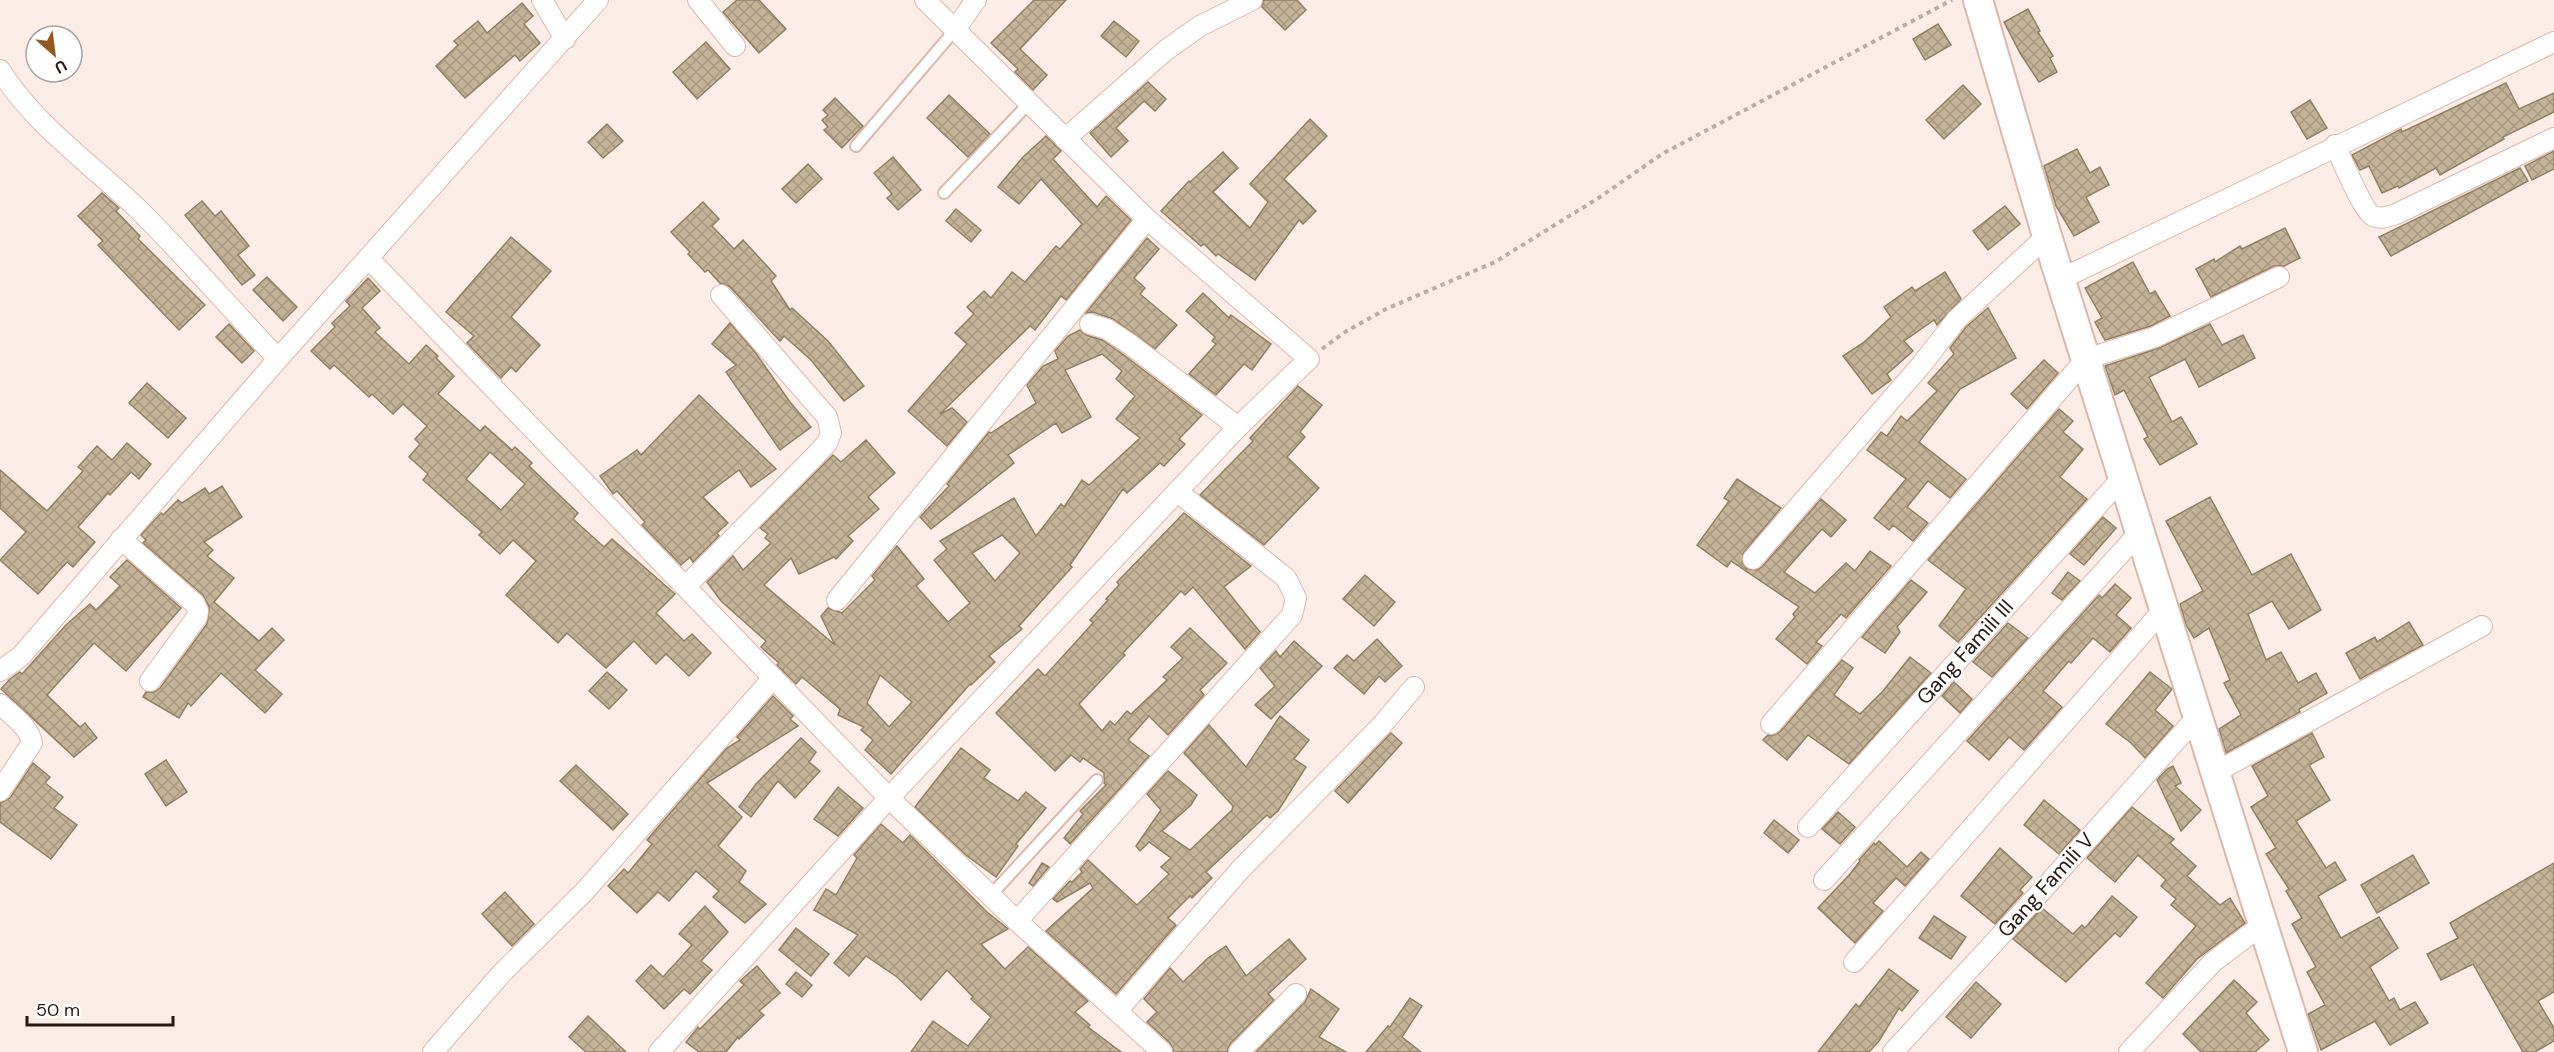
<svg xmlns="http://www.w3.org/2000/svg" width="2554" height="1052" viewBox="0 0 2554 1052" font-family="'DM Sans',sans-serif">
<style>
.building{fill:url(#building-cross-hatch);stroke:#938064;stroke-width:1.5;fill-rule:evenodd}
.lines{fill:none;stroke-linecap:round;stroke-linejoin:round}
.lane-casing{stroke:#dcb8a9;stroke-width:14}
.street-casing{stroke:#dcb8a9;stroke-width:22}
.secondary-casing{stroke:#dcb8a9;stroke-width:32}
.path{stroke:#bbaca6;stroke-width:4;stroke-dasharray:4.5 4.5;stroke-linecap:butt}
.lane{stroke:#fff;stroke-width:10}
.street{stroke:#fff;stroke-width:20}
.secondary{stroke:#fff;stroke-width:28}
.labels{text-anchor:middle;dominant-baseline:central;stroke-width:4.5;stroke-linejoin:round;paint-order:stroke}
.street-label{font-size:21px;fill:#271a15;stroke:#fff}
</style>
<defs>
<pattern id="building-cross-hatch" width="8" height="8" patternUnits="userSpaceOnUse" patternTransform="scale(1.5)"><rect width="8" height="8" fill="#c4b399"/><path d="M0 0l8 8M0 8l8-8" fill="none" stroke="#a89983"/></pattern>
</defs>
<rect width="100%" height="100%" fill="#fdede7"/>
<g class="building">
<path d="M737,0H759L786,29L759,53L723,12Z"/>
<path d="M1034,0H1066L1020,49L1047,75L1033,90L1015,72L1018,69L991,43Z"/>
<path d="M1264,0H1297L1306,10L1285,30L1262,7Z"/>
<path d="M522,3L533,16L524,24L540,43L520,61L515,55L465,98L436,66L458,45L454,41L478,21L487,33Z"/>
<path d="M2028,9L2040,31L2038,32L2053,56L2050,58L2057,72L2039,82L2020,53L2004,22Z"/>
<path d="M1114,21L1139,41L1126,57L1101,36Z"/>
<path d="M1938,24L1951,45L1925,60L1913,39Z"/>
<path d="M706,42L730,69L697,99L673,72Z"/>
<path d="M1148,82L1166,99L1155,111L1144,101L1116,128L1128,141L1111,157L1090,133Z"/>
<path d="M2506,83L2519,109L2554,93V112L2503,137L2504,139L2440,175L2436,168L2399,188L2398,186L2382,193L2369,166L2360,170L2352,155L2401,129L2402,132Z"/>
<path d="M1963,85L1981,104L1944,139L1926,120Z"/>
<path d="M949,95L990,134L968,157L927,118Z"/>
<path d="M835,98L863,126L842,148L824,130L828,127L822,120L828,115L823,110Z"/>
<path d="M2310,100L2327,128L2307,139L2291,112Z"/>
<path d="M1310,119L1327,136L1284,179L1316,211L1303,224L1299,220L1255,280L1218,254L1216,256L1204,244L1201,246L1161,211L1189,181L1190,182L1223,152L1238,168L1213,192L1250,228L1268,202L1250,184Z"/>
<path d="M607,124L623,141L603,158L588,142Z"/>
<path d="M1046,136L1061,151L1053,159L1097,207L1106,196L1131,220L1066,300L1061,296L1035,330L1030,326L940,414L952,408L967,422L947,446L908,411L967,344L955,333L974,314L967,307L984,291L991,298L1012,272L1025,282L1056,246L1060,249L1082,224L1041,179L1019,204L998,187L1023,157Z"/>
<path d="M2077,149L2090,173L2100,167L2109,185L2086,197L2099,222L2074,236L2056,206L2044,166Z"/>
<path d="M2554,151V169L2532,180L2525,166Z"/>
<path d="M893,157L921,190L898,210L887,198L892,194L874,173Z"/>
<path d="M808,164L822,179L796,203L782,189Z"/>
<path d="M2520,168L2528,181L2391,256L2379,237Z"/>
<path d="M102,193L119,208L116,211L140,236L138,239L205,305L179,330L98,245L103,241L78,216Z"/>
<path d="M202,201L215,216L221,211L249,246L238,255L255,275L242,285L185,215Z"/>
<path d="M703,202L719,219L712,226L734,249L743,240L776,276L771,281L790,310L792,308L828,341L864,386L844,401L811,360L784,336L780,341L730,287L720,283L708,270L705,272L688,254L690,252L671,232Z"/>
<path d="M2005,206L2020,224L1988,250L1973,231Z"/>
<path d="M956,209L981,230L971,242L946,221Z"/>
<path d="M2285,228L2300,258L2284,266H2274L2211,297L2196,269L2214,259L2215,262L2240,246L2242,249Z"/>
<path d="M511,237L551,271L511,317L540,345L516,372L511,367L501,378L467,343L474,336L446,312Z"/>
<path d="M1147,238L1159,249L1134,278L1145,288L1140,294L1177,325L1155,349L1113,319L1093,312L1086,313Z"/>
<path d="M2133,262L2150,294L2155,291L2170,316L2151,326L2105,340L2095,322L2102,318L2085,288Z"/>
<path d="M1945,272L1961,299L1937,325L1934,320L1904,341L1913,351L1887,374L1891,380L1872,394L1843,356L1863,343L1891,317L1884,307L1912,287L1915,291Z"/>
<path d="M267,277L297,307L283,321L253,290Z"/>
<path d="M368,278L380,291L362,308L380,328L375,332L409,364L426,345L438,356L436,358L454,376L438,394L480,431L485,426L512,450L515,447L532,463L529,466L578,513L573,519L604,547L612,539L675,594L656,613L684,641L692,634L711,653L689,676L666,654L656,664L634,641L606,668L567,633L558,643L506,595L536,561L513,540L500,554L479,535L482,532L423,480L428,474L409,457L420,444L415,439L427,426L403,404L393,414L372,394L369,397L334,365L330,369L311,351L335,327L332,323L350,306L346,301ZM490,452L525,484L501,510L466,479Z"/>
<path d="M1203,293L1229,318L1231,315L1271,344L1252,370L1244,364L1216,395L1189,374L1216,344L1212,341L1215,337L1186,311Z"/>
<path d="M1988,308L2016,358L1960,389L1919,442L1966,479L1950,498L1928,481L1907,507L1928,523L1913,541L1893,525L1889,530L1874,518L1906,479L1867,450L1881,432L1887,436L1901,416L1907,421L1937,391L1928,383L1954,354L1950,348L1966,327Z"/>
<path d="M730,323L755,352L790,402L811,427L780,450L726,372L736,365L712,344Z"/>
<path d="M229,324L254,351L242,363L216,337Z"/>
<path d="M2210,324L2222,345L2243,335L2255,358L2199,387L2185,359L2149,377L2172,422L2181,417L2197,444L2160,465L2144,439L2148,437L2124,390L2115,395L2105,366L2159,348Z"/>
<path d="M1080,330L1086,335L1102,340L1124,355L1202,415L1179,439L1185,444L1164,466L1160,463L1127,493L1123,489L1070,565L1072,567L1019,626L1022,629L989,656L995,662L971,685L970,684L891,774L865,750L873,740L861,730L864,727L838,715L840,709L802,677L796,684L777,665L779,663L761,647L766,641L721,601L707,582L733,556L743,570L771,543L765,538L768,534L760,528L833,455L841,462L866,440L895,473L868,497L879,509L848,536L853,541L836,559L834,557L799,574L791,558L764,585L835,645L821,616L828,608L842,613L875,580L872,576L897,546L924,579L916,586L948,622L970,603L934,560L947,549L940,541L1014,498L1036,536L1061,504L1064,507L1082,480L1089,485L1140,438L1116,419L1135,396L1116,379L1122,371L1102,354L1065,370L1091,417L1062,433L1056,423L1008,455L1014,463L931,529L920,517L949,486L947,484L989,432L991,433L1036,403L1027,385L1043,366L1058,359L1055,351L1068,336ZM1002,535L1020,553L995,581L972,553ZM880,675L912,702L889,727L867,703Z"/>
<path d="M2044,360L2058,373L2027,409L2011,394Z"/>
<path d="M147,383L186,418L168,438L129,403Z"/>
<path d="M1298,386L1322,405L1300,432L1305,437L1287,457L1319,488L1264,545L1200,495L1253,441L1250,438Z"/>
<path d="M699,395L776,469L751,487L739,470L703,497L728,523L717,533L719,536L693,562L690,557L681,565L642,525L645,522L617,491L613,494L600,476L637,450L641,455Z"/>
<path d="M2059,409L2073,421L2063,432L2083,449L2060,477L2087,499L1958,642L1939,626L1966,589L1928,560Z"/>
<path d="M127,443L151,464L139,479L131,472L110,495L108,493L78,527L95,542L73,567L67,562L38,594L0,560L26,532L0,508V470L47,511L83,471L78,467L97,446L112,460Z"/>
<path d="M1737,479L1781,508L1744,552L1742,562L1746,568L1756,570L1762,567L1821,499L1846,520L1831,537L1822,529L1784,572L1815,593L1846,563L1855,571L1870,551L1891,566L1846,618L1841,614L1816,642L1822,646L1807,664L1776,639L1795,617L1793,614L1799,607L1731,561L1727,567L1697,545L1729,501L1724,498Z"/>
<path d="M222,486L242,517L204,542L213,550L207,556L234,578L214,602L259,641L272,628L284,640L255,670L282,694L265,713L221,673L191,706L188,703L179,718L143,697L146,692H154L160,688L207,624L209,607L203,595L143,543L146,540L141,535L161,513L163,515L178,500L182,503L205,488L209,494Z"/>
<path d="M2210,497L2252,575L2291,554L2321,610L2289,629L2272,601L2248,614L2266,660L2281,652L2298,683L2316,673L2327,693L2299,709L2300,712L2226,753L2219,729L2241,715L2224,683L2230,680L2209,628L2194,638L2186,625L2180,604L2203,591L2166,521Z"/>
<path d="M1184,513L1251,566L1224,587L1260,632L1245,649L1193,587L1185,595L1181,591L1123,653L1125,655L1079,704L1102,731L1110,721L1115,725L1127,711L1131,714L1167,680L1163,677L1183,658L1171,647L1190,628L1227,663L1200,690L1204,695L1168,735L1149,716L1128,740L1149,756L1070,844L1064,838L1083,814L1080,811L1106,785L1104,783V773L1083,758L1080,762L1071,755L1055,771L996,713L1038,669L1045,676L1093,623L1090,620L1108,600L1106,599L1119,585L1117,582Z"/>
<path d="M2103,517L2116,528L2084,565L2070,554Z"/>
<path d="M127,560L181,608L126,671L94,643L47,695L80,727L85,723L97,738L74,757L1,689L10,679L20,672L22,674L66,625L90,604L96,610L120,586L110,577Z"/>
<path d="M2068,572L2080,581L2062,600L2052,593Z"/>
<path d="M1365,575L1395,602L1374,626L1343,599Z"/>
<path d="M1911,580L1927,592L1897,627L1900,632L1885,653L1862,637Z"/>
<path d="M2115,584L2131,598L2116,615L2131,628L2110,652L2093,638L2071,663L2069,661L2043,691L2062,707L2024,750L2009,737L1989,760L1967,741L2099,595L2102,598Z"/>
<path d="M2409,622L2423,645L2360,679L2346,653L2375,637L2377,642Z"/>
<path d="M2008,623L2028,638L1992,677L1973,662Z"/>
<path d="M1377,639L1402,666L1385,682L1379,676L1364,694L1334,668L1347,655L1354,661Z"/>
<path d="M1294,641L1322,666L1271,719L1255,705L1275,686L1260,668L1276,651L1280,657Z"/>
<path d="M1910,657L1931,673L1849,764L1808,735L1787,760L1763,740L1768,735H1774L1780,732L1842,660L1853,668L1834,695L1860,714L1883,691Z"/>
<path d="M607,672L627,690L609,709L589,691Z"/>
<path d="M2150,672L2172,689L2155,710L2173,726L2145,758L2131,743L2106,724Z"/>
<path d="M1954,682L1972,699L1960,713L1942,696Z"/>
<path d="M773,696L793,716L790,719L798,726L707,783L742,817L718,846L746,871L739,882L766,904L745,923L713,897L719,891L696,871L669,901L658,892L637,913L608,886L624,869L628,873L652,844L647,840L664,820L727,748L740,740L737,737Z"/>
<path d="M1280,716L1309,740L1294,759L1306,767L1278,811L1270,818L1267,815L1206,872L1212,878L1192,898L1190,896L1168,918L1176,925L1116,994L1046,931L1093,888L1090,883L1057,902L1053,899L1070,881L1072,882L1082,872L1080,869L1088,860L1137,905L1169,874L1161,867L1171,858L1149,842L1140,851L1136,846L1161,810L1147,794L1168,771L1197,795L1191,805L1162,831L1190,850L1232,810L1233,806L1184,753L1209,725L1246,767Z"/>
<path d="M1391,733L1402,743L1348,803L1335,791Z"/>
<path d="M2312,733L2324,757L2309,765L2330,800L2296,821L2326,868L2335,862L2346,880L2318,896L2341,938L2379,917L2398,948L2370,967L2389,1001L2394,998L2400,1010L2415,1002L2428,1023L2390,1045L2375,1021L2321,1050L2308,1014L2325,1005L2307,972L2316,967L2292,924L2302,918L2286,891L2289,889L2266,854L2276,848L2251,807L2268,796L2252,766Z"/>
<path d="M801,738L816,752L809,762L820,771L795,798L778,781L751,817L739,807L756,784Z"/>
<path d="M961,748L990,770L984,778L1018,801L1026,792L1046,808L1016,844L1018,846L996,877L967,856L915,807Z"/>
<path d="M166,760L187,792L166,806L145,774Z"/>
<path d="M33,763L50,777L45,783L63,797L54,808L77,825L51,859L0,822V803L10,798Z"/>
<path d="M576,765L628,814L613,830L560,781Z"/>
<path d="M2173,766L2181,783L2175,786L2201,810L2181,831L2157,780L2167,769Z"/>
<path d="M838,787L863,808L838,836L814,819Z"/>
<path d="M2044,800L2080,830L2059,854L2024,825Z"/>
<path d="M2132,807L2174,839L2170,843L2196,866L2187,876L2220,905L2230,898L2245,923L2197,959L2163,998L2146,983L2196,926L2171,905L2176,899L2161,886L2166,880L2138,855L2115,882L2087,858Z"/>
<path d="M1838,812L1855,827L1840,844L1822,829Z"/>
<path d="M1774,820L1799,840L1788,853L1764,833Z"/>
<path d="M881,824L903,843L910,835L987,912L1008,929L981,944L1005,969L1028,947L1088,1001L1075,1012L1090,1025L1088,1027L1121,1052H911L933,1021L968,1046L991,1017L971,999L973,997L947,970L921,1000L897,977L866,956L849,976L834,963L858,935L814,910L826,889L836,895L857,858L854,855Z"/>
<path d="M1879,841L1907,867L1921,852L1929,859L1905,886L1896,878L1873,903L1883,911L1855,943L1818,908L1850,874L1860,861L1859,860L1874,843L1875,845Z"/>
<path d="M2000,848L2032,877L2020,890L2023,893L1995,924L1961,896Z"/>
<path d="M2413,855L2429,883L2377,913L2361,885Z"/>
<path d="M1042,863L1049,867L1033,886L1029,883Z"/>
<path d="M2554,863V992L2538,1001L2554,1028V1041L2535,1052H2523L2473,964L2441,980L2427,954L2458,938L2450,923Z"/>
<path d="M505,892L534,924L512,946L482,914Z"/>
<path d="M2112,896L2137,917L2120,937L2115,933L2066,982L2013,939L2042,908L2073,934L2082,925L2085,928Z"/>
<path d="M705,906L728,932L701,961L712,970L690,994L684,989L664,1009L636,981L651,965L663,977L692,945L679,934Z"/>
<path d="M1934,916L1966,937L1951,959L1919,938Z"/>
<path d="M796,928L829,954L811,976L779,950Z"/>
<path d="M1289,939L1306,959L1268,994L1274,1000L1230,1044L1227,1052H1174L1170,1043L1147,1022L1157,1012L1144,999L1170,968L1183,982L1208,958L1226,946L1246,976Z"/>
<path d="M757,966L780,993L759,1011L764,1015L739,1039L738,1037L726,1052H699L686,1042L698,1027L700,1029L744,985L740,981Z"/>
<path d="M1889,969L1918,991L1902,1011L1899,1008L1879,1041L1869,1052H1818L1856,1004L1859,1007Z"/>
<path d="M796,972L812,985L802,997L786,984Z"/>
<path d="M2234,980L2257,1002L2246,1013L2269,1040L2255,1052H2201L2183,1034Z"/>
<path d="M1976,982L2001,1004L1971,1038L1946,1017Z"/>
<path d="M1311,989L1339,1009L1319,1037L1346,1052H1256L1305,1002Z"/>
<path d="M1410,998L1422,1006L1402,1037L1421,1052H1366L1388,1026L1390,1027Z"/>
<path d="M588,1016L626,1052H586L569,1037Z"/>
</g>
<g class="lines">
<g class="lane-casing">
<g id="lane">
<path d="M856,146L954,31"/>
<path d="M944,193L1030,102"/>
<path d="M991,895L1097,780"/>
</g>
</g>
<g class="street-casing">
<g id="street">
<path d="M542,0L565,39"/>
<path d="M698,0L735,46"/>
<path d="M954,31L976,0"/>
<path d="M0,70C36,127 93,165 141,212C188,259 232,310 278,359"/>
<path d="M1065,139L1166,50L1200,26L1252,0"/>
<path d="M2335,145C2341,158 2363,211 2373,216C2381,220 2389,216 2396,214L2554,138"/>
<path d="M368,258L889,798L1017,921L1162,1052"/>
<path d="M2061,279L2554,42"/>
<path d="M1090,324L1107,329L1131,345L1238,427"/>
<path d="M121,539L195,604L198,611L197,617L150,681"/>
<path d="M1753,559L1922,364L1957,319L2047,236"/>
<path d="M686,586L815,456L827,443L831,433L827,417L721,295"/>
<path d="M837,600L1147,219"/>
<path d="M0,671L21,656L278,359L598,0"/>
<path d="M0,704C11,715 30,727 32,743L0,791"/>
<path d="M1771,724L2086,359L2155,337L2279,277"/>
<path d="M2216,772L2482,626"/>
<path d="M1808,827L2123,477"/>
<path d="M1824,880L2140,532"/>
<path d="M1017,921L1292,615L1296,598L1286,578L1179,493"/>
<path d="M1854,962L2164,609"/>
<path d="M1118,1010L1240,870L1382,725L1414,687"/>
<path d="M433,1052L502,973L584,892L773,678"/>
<path d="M659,1052L889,798L1238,427L1309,359L1147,219L925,0"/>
<path d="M1239,1052L1296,994"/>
<path d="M1893,1052L2038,895L2198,716"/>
<path d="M2129,1052L2213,962L2262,925"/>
</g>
</g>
<g class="secondary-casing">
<path id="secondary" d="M1978,0L2047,236L2303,1052"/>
</g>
<path class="path" d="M1322,349L1345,332L1386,309L1495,262L1600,197L1662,154L1952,0"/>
<use href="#lane" class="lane"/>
<use href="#street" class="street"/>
<use href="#secondary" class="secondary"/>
</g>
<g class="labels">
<g class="street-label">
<text transform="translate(1965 652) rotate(-48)">Gang Famili III</text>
<text transform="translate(2046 885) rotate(-48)">Gang Famili V</text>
</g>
</g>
<g transform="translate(54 54) rotate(152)"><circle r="28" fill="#ffffff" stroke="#a9a3a1" stroke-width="1.5"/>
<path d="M0-4.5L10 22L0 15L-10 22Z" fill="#96581d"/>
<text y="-9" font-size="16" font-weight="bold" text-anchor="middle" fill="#271a15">U</text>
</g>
<path d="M27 1016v9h146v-9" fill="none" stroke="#271a15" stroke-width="3"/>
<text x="36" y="1016" font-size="18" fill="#271a15" stroke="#ffffff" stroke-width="4.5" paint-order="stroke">50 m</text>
</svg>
